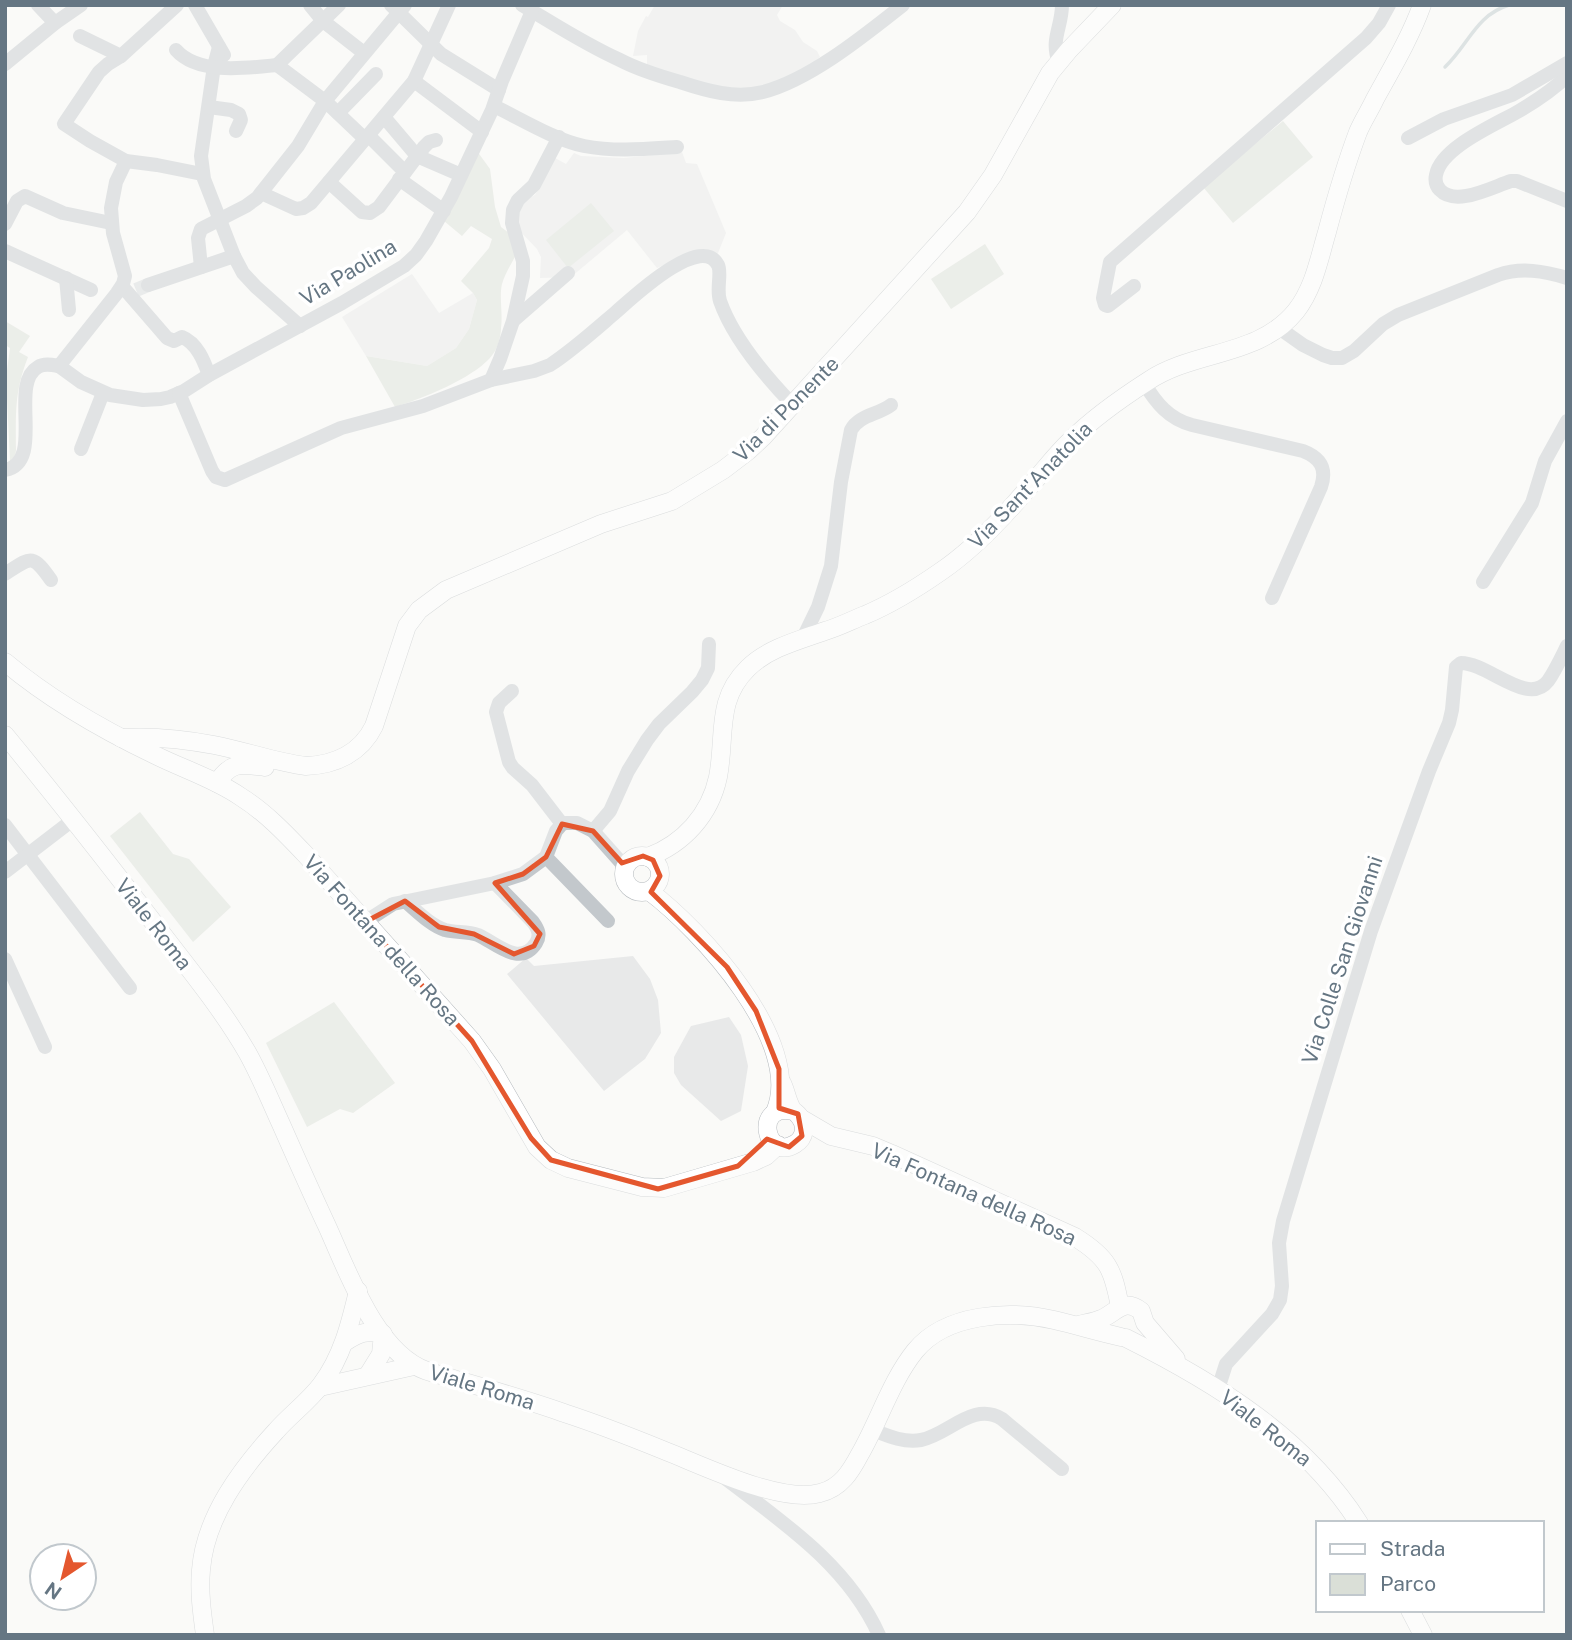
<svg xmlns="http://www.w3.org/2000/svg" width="1572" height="1640" viewBox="0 0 1572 1640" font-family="'Public Sans',sans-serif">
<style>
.built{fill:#e8e9e9}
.green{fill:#dadfd7}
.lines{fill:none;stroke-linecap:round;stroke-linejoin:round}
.stream{stroke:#bbc7cb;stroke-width:3.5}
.minor-tunnel{stroke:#d5d9db;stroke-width:14;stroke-dasharray:14 7;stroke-linecap:butt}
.major-casing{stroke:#b5babe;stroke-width:19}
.minor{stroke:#c3c8cc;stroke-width:14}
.major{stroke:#fff;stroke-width:18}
.marked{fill:none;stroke:#e4572e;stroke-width:5;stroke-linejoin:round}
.labels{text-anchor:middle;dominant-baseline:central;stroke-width:7;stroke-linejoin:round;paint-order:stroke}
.street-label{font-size:21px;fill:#657683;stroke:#fff}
</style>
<rect width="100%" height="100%" fill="#fafaf8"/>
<g class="built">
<path d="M655,5H783L777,15L780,21L795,30L803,42L817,51L820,57L795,77L751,89L717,87L647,66V55L633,56L638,31L646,16L648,17Z"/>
<path d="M682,152L686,163L697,164L726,233L718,253L703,249L657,268L627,230L571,277L540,278L541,257L537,249L519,230L520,205L525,200L535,195L555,158L566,164L574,153L581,156L624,158Z"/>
<path d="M412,274L439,313L473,293L477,300L469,329L456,348L427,366L366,356L342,317Z"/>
<path d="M633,956L650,979L658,1000L661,1033L645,1059L604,1091L507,974L526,958L534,966Z"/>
<path d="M729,1017L741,1035L748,1066L741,1111L721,1121L681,1085L674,1073V1057L691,1026Z"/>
</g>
<g class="green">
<path d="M1283,121L1313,157L1233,223L1203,187Z"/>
<path d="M477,151L490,169L495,207L501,227L509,233L516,255C511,264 505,274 502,284C499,296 503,314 501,328C501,334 499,343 496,349C484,375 421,399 395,407L366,356L427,366L456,348L469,329L477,300L473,293L461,281L489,248L492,239L471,226L462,236L444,221Z"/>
<path d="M591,203L614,231L568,268L546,240Z"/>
<path d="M985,244L1004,274L951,309L931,279Z"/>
<path d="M5,321L30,336L19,352L28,357C14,393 16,413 16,450L15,457L10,461L6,378L10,348L5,345Z"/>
<path d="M140,812L173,854L189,859L231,907L193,942L110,836Z"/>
<path d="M334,1002L395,1083L353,1113L340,1109L307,1127L266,1043Z"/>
</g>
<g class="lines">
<path class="stream" d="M1445,67C1469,44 1476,15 1509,5"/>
<path class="minor-tunnel" d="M136,290L148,285"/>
<g class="major-casing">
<g id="major">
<path d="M5,662C50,700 101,729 155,755C183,769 215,779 241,797C265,812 285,833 305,854L472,1041L492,1069L537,1147L551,1160L568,1168L642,1187L664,1188L753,1162L766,1156L778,1145"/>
<path d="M5,735C57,798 107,862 157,927C188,968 221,1007 247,1052C260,1075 270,1100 281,1124C296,1158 311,1192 327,1226C348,1272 376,1353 427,1371C473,1385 519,1397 564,1413C598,1424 631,1437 663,1450C702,1465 780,1504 820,1493C841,1488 851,1471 860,1454C879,1421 891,1381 915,1351C946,1313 1010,1310 1054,1320C1076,1325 1099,1332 1121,1337"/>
<path d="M121,738C153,736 183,739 214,745C245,751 275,762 306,766C335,765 361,753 374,726L407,626L419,610L446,590L601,524L672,501L723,470L748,451L763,437L967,212L993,175L1050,73L1069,50L1112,5"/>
<path d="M217,783C231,761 241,764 265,767"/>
<circle cx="642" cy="874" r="18"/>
<path d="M648,857C683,844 710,815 718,777C726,736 715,700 748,668C768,648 800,640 825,631C839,627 852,620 865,615C891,604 917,588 940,572C974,549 1003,518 1029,487C1043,472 1055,455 1070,441C1093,418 1120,399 1148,381C1194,350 1259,357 1296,311C1314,288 1319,259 1327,232C1336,198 1346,164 1358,132C1363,120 1370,110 1375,99C1392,68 1410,38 1422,5"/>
<path d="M649,891C700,929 805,1043 775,1112"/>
<path d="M782,1083C786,1091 787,1101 792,1109C794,1112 797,1113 799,1116C807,1125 805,1138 795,1144C765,1162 753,1102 793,1111"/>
<path d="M802,1119L831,1136L873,1146L892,1154L1075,1237C1109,1258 1113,1270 1120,1307"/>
<path d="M1079,1325C1086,1323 1094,1322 1101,1319C1116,1313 1124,1297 1141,1311L1145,1323L1176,1359"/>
<path d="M1126,1338C1216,1383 1304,1437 1359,1523"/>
<path d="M345,1342C359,1333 366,1330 383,1334L381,1354L368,1375"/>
<path d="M320,1387L414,1366"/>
<path d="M1410,1610L1423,1635"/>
<path d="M205,1635C202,1613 199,1592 201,1570C205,1517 241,1469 276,1431C290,1415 308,1402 321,1385C342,1357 350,1325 358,1291"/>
</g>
</g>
<g class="minor">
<path d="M38,5L55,23"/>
<path d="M195,5L224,55"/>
<path d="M310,5L323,21L364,53"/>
<path d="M391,5L441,54L499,90"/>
<path d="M522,5C554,24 586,45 620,60C639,70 659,76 680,82C707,91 735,99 763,92C810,80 865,35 903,5"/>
<path d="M80,36L121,56L177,5"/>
<path d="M219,47L214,66L201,156L204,179L234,256L243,273L256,287L300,326"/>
<path d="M176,50C198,75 247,68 277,65L339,5"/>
<path d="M121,56L108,64L99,72L64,124L90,141L126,161L157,165L202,174"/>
<path d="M1059,62C1050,40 1062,27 1062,5"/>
<path d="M5,64L55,23L81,5"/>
<path d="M277,65L325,101L365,139"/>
<path d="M1567,76C1553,90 1536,101 1519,111C1497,124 1441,147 1436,175C1435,180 1436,186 1440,190C1456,207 1492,187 1511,181H1517L1567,201"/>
<path d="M414,81L482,132"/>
<path d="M494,106C521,119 555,140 584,146C614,152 646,149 677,147"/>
<path d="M209,107L231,110L239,114L241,120L236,131"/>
<path d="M338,113L376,74"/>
<path d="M384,117L417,156L461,175"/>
<path d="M368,135L405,172"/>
<path d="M1408,138L1444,119L1512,95L1567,63"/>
<path d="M399,179L444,211"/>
<path d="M329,182L362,212L370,213L379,207L424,147L429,142L436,140"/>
<path d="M261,193L296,209L303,208L311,203L414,81L449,5"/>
<path d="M5,224L17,201L25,196L63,213L111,223"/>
<path d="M5,251L91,290"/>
<path d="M201,267L198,238L201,229L246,206L257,198L298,146L325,101L405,5"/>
<path d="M66,278L69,310"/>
<path d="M148,285L234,256"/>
<path d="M122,286L167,338L174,341L182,337C197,343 204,361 209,375"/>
<path d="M1134,286L1108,306L1105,305L1103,298L1110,262L1366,38L1379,23L1389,5"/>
<path d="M514,320L568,273"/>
<path d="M1279,328L1303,345L1323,355L1332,358H1342L1354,351L1383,324L1398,315L1498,275C1521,267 1544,271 1567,278"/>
<path d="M59,366L81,382L110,395L143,400L161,399L170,397L184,391L209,375L342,303L404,266L416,255L426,241L451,197L492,110L502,81L532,11"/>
<path d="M59,366L117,293L123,284L125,276L113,233L111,208L116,182L126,161"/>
<path d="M491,380L500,359L513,321L523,276V261L512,223L513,210L518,200L534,185L559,137"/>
<path d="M1144,383C1156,403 1169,419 1192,425L1303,451C1321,458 1327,469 1321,487L1272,598"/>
<path d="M179,393L212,471L216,477L225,480L341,428L423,406L491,380L534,371L550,365C573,350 595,330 616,312C630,300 701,232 718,265C722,273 716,289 720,301C733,338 767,378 793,405"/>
<path d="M81,449L103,393"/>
<path d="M5,470C46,462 8,384 38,367C44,363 53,365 59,366"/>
<path d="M5,574C31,557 32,553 51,580"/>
<path d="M1483,582L1532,503L1545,461L1567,421"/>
<path d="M802,640L818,607L831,566L841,482L851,430C859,415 878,415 891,405"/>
<path d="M512,691L499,703L496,712L509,762L513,768L532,785L562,824"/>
<path d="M5,825L130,988"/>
<path d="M593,831L610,811L628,771L647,740L659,724L692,692L702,680L708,668L709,644"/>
<path d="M546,857L608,921"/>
<path d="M5,872L74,819"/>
<path d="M405,901C417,911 430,925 445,930C456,933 467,931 478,935C496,943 520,968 536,943C541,935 538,929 533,922L495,883"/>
<path d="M365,922L393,904L495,883L523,874L546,857L556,831L562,824L566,823H577L593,831L625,867"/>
<path d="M5,959L45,1047"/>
<path d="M1218,1389L1226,1364L1272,1314L1280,1300L1282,1286L1279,1243L1283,1221L1371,931L1429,771L1449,723L1452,710L1456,667L1461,663C1488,663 1528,707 1548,681C1555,671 1561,658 1567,646"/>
<path d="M873,1430C888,1436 904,1443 921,1440C948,1435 973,1401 1002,1419L1062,1469"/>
<path d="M726,1479C784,1523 848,1566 879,1635"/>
</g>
<use href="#major" class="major"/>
</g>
<path d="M0 0H1572V1640H0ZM562,824L593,831L622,863L643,856L653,860L660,876L651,892L727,967L756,1011L779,1069V1108L798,1114L802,1136L789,1147L767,1139L738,1166L658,1189L551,1160L531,1138L472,1041L365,922L405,901L439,927L474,934L514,954L534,946L540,934L495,883L523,874L546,857Z" fill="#fafaf8" fill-opacity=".55" fill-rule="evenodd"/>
<path class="marked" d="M562,824L593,831L622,863L643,856L653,860L660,876L651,892L727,967L756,1011L779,1069V1108L798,1114L802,1136L789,1147L767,1139L738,1166L658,1189L551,1160L531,1138L472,1041L365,922L405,901L439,927L474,934L514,954L534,946L540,934L495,883L523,874L546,857Z"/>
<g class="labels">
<g class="street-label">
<text transform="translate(348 272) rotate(-31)">Via Paolina</text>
<text transform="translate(786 409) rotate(-45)">Via di Ponente</text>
<text transform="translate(1030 485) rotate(-46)">Via Sant'Anatolia</text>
<text transform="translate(154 924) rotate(52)">Viale Roma</text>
<text transform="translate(382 940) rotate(48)">Via Fontana della Rosa</text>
<text transform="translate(1342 960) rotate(-72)">Via Colle San Giovanni</text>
<text transform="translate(974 1194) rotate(24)">Via Fontana della Rosa</text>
<text transform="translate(482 1387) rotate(17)">Viale Roma</text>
<text transform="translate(1266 1428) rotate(38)">Viale Roma</text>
</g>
</g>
<rect width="1572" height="1640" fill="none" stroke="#657683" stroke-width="14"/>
<rect x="1316" y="1521" width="228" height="91" fill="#ffffff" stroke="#c1c8cd" stroke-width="2"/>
<rect x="1330" y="1544" width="35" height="10" fill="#ffffff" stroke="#c1c8cd" stroke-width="2"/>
<text x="1380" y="1556" font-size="21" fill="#657683">Strada</text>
<rect x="1330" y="1574" width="35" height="21" fill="#dadfd7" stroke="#c1c8cd" stroke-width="2"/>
<text x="1380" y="1591" font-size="21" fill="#657683">Parco</text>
<g transform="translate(63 1577) rotate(215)"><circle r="33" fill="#ffffff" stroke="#c1c8cd" stroke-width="2"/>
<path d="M0-5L12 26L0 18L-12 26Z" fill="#e4572e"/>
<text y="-10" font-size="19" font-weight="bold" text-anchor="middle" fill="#657683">N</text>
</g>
</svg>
